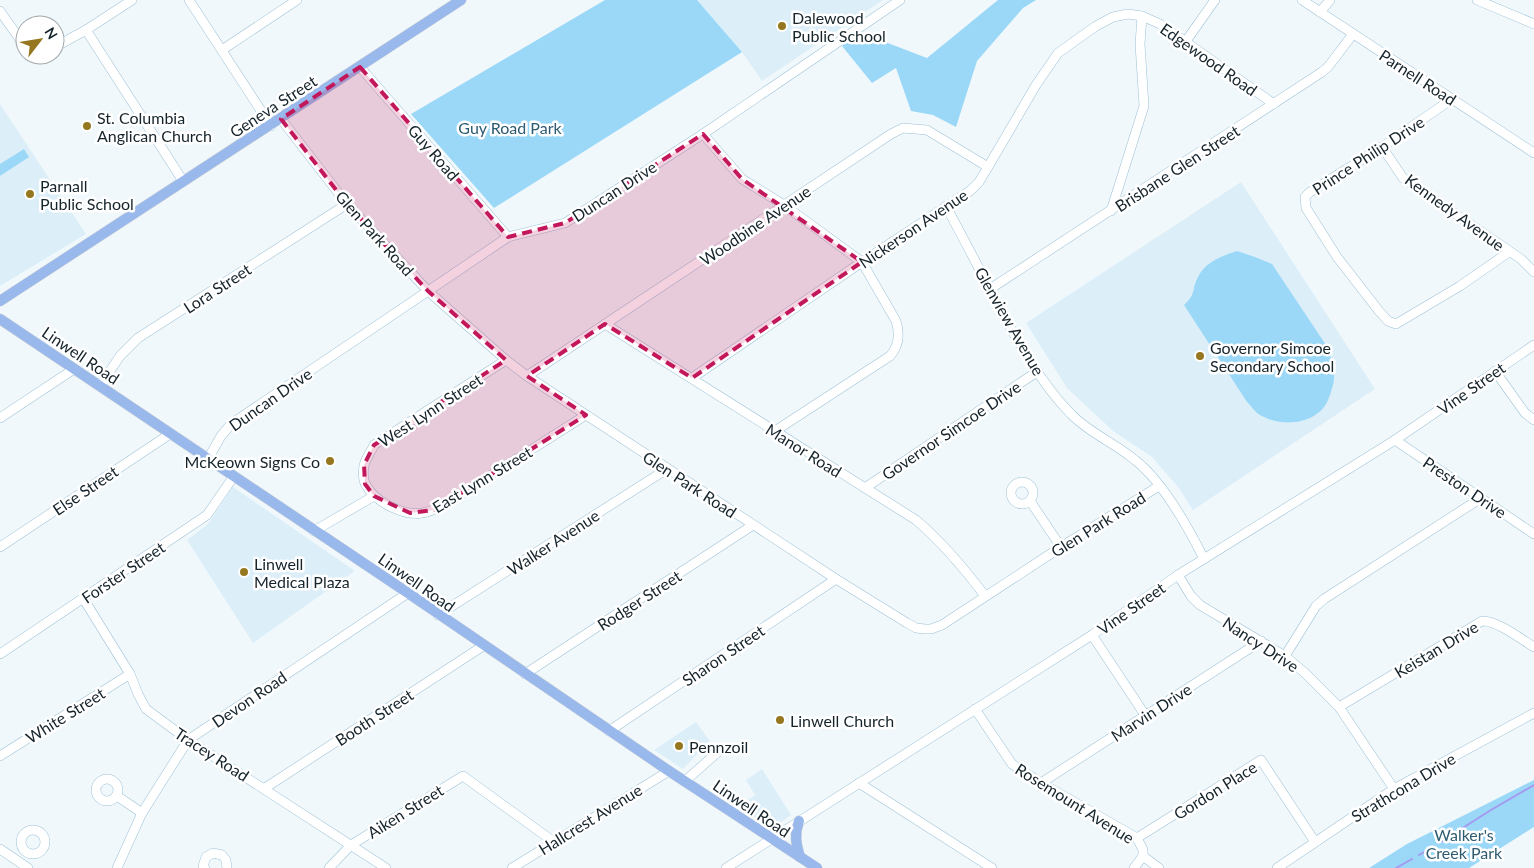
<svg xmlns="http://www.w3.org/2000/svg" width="1534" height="868" viewBox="0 0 1534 868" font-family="Lato,sans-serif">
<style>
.built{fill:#dceff9}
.green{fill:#9bd8f8}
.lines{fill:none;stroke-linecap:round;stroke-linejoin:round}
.stream{stroke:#a49af0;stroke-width:2}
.minor-casing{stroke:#9cc1d6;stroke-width:10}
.major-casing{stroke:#d0d3d5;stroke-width:11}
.minor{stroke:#fff;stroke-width:9}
.major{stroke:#99b8ec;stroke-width:10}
.marked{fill:#c2185b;fill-opacity:0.2;stroke:#c2185b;stroke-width:4;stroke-dasharray:10 6;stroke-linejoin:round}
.poi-dot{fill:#95771f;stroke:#fff;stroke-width:2}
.labels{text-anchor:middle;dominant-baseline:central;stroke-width:5;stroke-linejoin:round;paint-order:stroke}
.poi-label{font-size:16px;fill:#15232b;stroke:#fff;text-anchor:start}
.street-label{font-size:16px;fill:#15232b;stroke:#fff}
.park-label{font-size:16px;fill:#2e5b71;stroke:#fff}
</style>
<rect width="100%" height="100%" fill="#f0f8fc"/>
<g class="built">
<path d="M697,0H883L762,81L742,52Z"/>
<path d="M0,104L86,234L0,286Z"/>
<path d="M1241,182L1375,389L1193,510L1178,487L1152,457L1113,431L1067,388L1026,323Z"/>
<path d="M233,487L355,571L253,643L187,540L208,524Z"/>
<path d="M696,722L710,741L683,769L654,750Z"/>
<path d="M762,769L791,815L773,828L738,807L755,795L746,780Z"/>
</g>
<g class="green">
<path d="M605,0H697L742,52L494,208L411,114Z"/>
<path d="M998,0H1036L1023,8L977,61L956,127L933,115L911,111L896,68L872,83L842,46L859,32L927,58Z"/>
<path d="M24,149L29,157L0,176V164Z"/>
<path d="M1237,251L1255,257L1272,264L1330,351C1330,359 1333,366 1334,374C1335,381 1331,393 1328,400C1317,426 1278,428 1257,413C1254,410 1250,405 1247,402L1184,305C1197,293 1191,290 1198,277C1205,262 1222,256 1237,251Z"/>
<path d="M1534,780V827L1469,868H1369L1407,844Z"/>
</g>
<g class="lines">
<g class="stream">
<path d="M1461,829L1491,810L1534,785"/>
<path d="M1441,842L1447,838"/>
<path d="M1419,855L1433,847"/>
<path d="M1396,868L1412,859"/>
</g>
<g class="minor-casing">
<g id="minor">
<path d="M189,0L271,126"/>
<path d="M1302,0L1534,153"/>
<path d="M1477,0L1534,24"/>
<path d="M0,11L21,41L25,44"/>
<path d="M1320,12L1330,0"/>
<path d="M86,30L183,181"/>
<path d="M1186,41L1215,0"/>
<path d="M55,47L86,30L132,0"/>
<path d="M222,50L297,0"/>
<path d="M360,67L508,237"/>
<path d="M1452,99L1382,147L1310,192L1305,197L1306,208L1337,257L1379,311L1388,321L1396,324L1460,286L1509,252"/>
<path d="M281,119L347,204L428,291L506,360L527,376L836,579L907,623L916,628L925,629H931L942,625L1061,547L1159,486"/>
<path d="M703,134L742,179L784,205L862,262L896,321C900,334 899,346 890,356L775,431"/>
<path d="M1382,147L1403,178L1521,259L1534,272"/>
<path d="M946,206C961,234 976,262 990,290C1012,331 1038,381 1071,414C1089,433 1115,443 1135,460C1162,481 1189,529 1204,559"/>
<path d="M1111,211L1144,106L1140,44L1142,16"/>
<path d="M990,289L1322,72L1328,67L1353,34"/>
<path d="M605,324L916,520C943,543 964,568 985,596"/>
<path d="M506,360L374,445C371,452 365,459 364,466C363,471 363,481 366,485C375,502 403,516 422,513C431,512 439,507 447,503L586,415"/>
<path d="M1495,371L1525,413L1534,420"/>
<path d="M527,376L891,134L903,128L927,130L988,167"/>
<path d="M692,378L862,262L970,191L979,182L988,167L1036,85L1058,53L1096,26L1113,17L1128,14L1142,16L1160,24L1274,104"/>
<path d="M100,386L120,356L138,338L347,204"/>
<path d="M0,418L74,369"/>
<path d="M1395,440L1534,534"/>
<path d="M208,459L221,436L231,424L508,237L565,223L703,134L900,0"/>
<circle cx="1022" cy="493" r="11"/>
<path d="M865,488L1038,371"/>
<path d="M1030,501L1061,547"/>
<path d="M314,531L374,496"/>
<path d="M0,547L170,434"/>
<path d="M1178,575L1191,596L1200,605L1285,656L1305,673L1339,707L1394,789"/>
<path d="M83,598L130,674L138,694L146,709L188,740L386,868"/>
<path d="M438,615L667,469"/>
<path d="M1092,635L1145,715"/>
<path d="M0,654L207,515L234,476"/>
<path d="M1285,656L1316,606L1324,599L1481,498"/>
<path d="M525,674L753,525"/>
<path d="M1339,707L1482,621C1496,620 1521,639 1534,647"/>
<path d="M975,709L1012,764L1041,783L1137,838L1143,850V856"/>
<path d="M609,731L836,579"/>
<path d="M0,756L130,674"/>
<circle cx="107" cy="790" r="11"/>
<path d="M685,781L718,752"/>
<path d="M859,783L992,868"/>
<path d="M1041,783L1261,641"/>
<path d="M265,788L483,646"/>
<path d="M117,796L142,813"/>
<circle cx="33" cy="842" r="12"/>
<path d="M1137,838L1261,760L1315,842"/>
<path d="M0,849L28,868"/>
<path d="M1143,856L1159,868"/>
<path d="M117,868L142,813L188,740L408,593"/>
<path d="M205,868L203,866L206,857L213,853L222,855L226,860L227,868"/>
<path d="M329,868L351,845L463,776L554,842"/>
<path d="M512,868L669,771"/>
<path d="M726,868L1092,635L1178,575L1395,440L1534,345"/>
<path d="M1134,868L1143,856"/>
<path d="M1277,868L1394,789L1534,713"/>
</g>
</g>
<g class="major-casing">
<g id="major">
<path d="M0,301C154,201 308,101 461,0"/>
<path d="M0,319L408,593L669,771L817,868"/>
<path d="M799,821C794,834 796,844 800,857"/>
</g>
</g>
<use href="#minor" class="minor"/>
<use href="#major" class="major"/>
</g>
<path class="marked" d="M360,67L508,237L565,223L703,134L742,179L862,262L692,378L605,324L527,376L586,415L434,510L410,513L374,496L365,484L364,465L374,445L506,360L428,291L347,204L281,119Z"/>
<g class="poi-dot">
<circle cx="782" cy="26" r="5"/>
<circle cx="87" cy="126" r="5"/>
<circle cx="30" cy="194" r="5"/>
<circle cx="1200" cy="356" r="5"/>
<circle cx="330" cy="461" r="5"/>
<circle cx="244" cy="572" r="5"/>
<circle cx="780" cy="720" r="5"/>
<circle cx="679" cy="746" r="5"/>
</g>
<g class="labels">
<g class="poi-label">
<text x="792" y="17">Dalewood<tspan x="792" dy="18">Public School</tspan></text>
<text x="97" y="117">St. Columbia<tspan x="97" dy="18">Anglican Church</tspan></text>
<text x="40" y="185">Parnall<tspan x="40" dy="18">Public School</tspan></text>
<text x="1210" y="347">Governor Simcoe<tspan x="1210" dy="18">Secondary School</tspan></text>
<text x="320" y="461" text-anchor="end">McKeown Signs Co</text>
<text x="254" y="563">Linwell<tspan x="254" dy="18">Medical Plaza</tspan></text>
<text x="790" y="720">Linwell Church</text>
<text x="689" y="746">Pennzoil</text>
</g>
<g class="street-label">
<text transform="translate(1209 59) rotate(35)">Edgewood Road</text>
<text transform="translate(1418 77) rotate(33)">Parnell Road</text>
<text transform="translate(273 106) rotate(-33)">Geneva Street</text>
<text transform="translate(434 152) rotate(49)">Guy Road</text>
<text transform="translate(1368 155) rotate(-33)">Prince Philip Drive</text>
<text transform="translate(1177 168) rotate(-33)">Brisbane Glen Street</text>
<text transform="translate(614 191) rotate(-33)">Duncan Drive</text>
<text transform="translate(1455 212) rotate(36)">Kennedy Avenue</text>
<text transform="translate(755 225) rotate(-34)">Woodbine Avenue</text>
<text transform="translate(913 228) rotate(-34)">Nickerson Avenue</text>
<text transform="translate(375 233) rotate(48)">Glen Park Road</text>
<text transform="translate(217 288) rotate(-33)">Lora Street</text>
<text transform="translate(1010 321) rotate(60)">Glenview Avenue</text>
<text transform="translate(81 355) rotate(34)">Linwell Road</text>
<text transform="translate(1471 388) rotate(-35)">Vine Street</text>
<text transform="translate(270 399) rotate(-35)">Duncan Drive</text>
<text transform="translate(430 410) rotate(-33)">West Lynn Street</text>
<text transform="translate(951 430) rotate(-34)">Governor Simcoe Drive</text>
<text transform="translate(804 450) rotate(32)">Manor Road</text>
<text transform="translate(482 479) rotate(-31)">East Lynn Street</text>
<text transform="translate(690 484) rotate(33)">Glen Park Road</text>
<text transform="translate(1465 487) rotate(34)">Preston Drive</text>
<text transform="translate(85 490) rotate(-34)">Else Street</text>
<text transform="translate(1098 524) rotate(-32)">Glen Park Road</text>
<text transform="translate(553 542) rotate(-33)">Walker Avenue</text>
<text transform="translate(123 572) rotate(-34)">Forster Street</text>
<text transform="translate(417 582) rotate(35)">Linwell Road</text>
<text transform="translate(639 600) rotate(-33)">Rodger Street</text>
<text transform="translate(1131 608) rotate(-35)">Vine Street</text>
<text transform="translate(1261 644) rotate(33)">Nancy Drive</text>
<text transform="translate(1436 649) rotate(-31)">Keistan Drive</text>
<text transform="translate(723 655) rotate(-34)">Sharon Street</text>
<text transform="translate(249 699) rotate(-34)">Devon Road</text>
<text transform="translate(1151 712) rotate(-33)">Marvin Drive</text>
<text transform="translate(65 715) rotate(-32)">White Street</text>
<text transform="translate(374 717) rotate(-33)">Booth Street</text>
<text transform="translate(212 754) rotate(33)">Tracey Road</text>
<text transform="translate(1403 787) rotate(-31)">Strathcona Drive</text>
<text transform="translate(1215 790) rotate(-32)">Gordon Place</text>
<text transform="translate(1075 803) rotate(32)">Rosemount Avenue</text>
<text transform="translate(752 808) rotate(34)">Linwell Road</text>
<text transform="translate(405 811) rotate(-32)">Aiken Street</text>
<text transform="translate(590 819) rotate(-32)">Hallcrest Avenue</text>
</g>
<g class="park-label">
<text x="510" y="127">Guy Road Park</text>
<text x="1464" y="834">Walker's<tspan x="1464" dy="18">Creek Park</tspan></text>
</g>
</g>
<g transform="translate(40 40) rotate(59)"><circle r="24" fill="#ffffff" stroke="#a1a7aa"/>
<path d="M0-4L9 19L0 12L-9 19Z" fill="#95771f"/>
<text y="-8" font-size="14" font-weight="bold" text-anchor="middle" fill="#15232b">N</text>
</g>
</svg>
